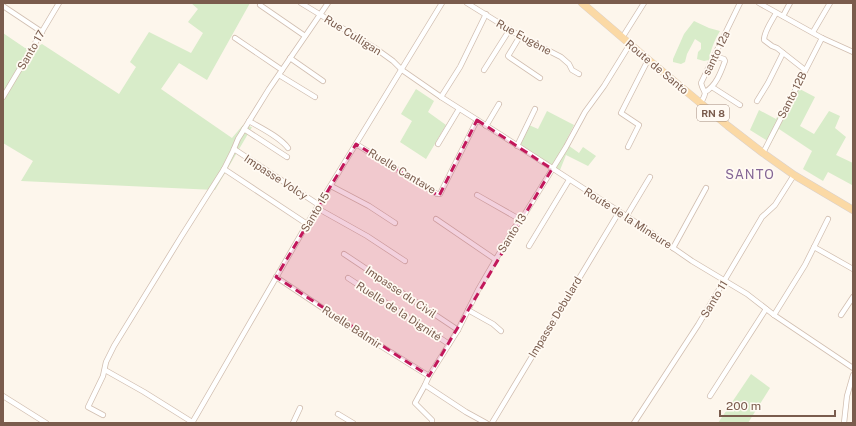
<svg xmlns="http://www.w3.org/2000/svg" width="856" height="426" viewBox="0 0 856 426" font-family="'Public Sans',sans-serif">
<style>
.green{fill:#d8ecc9}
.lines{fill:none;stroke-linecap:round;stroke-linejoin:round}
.street-casing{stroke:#d1beb0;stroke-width:6}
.primary-casing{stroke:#dad1cd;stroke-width:8}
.street{stroke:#fff;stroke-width:4.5}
.primary{stroke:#fbd9a5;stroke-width:7}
.marked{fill:#c2185b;fill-opacity:0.2;stroke:#c2185b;stroke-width:3;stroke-dasharray:8 5;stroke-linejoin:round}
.labels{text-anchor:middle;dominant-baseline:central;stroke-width:3.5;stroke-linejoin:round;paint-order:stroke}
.shield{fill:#fffaf3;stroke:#a28b7f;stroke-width:1}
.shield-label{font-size:10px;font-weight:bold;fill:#7a5c4d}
.street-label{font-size:11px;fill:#7a5c4d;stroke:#fffaf3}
.quarter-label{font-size:13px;letter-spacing:1px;fill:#846695;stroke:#fffaf3}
</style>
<rect width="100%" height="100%" fill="#fdf6ec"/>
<g class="green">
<path d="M191,3H250L207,80L179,63L161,89L232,138L243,125L252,127L215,190L21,181L33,161L3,143V33L25,48L37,47L42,44L119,94L136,67L130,62L149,32L191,53L203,33L188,22L198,9Z"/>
<path d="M694,21L709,28L720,31C714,41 711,49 709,60L704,61L697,59L698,52L701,49V43L695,39L687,54L685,62L681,64L673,62V59L684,34Z"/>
<path d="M794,86L815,97L800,126L814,134L829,111L840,116L835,128L846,137L836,155L853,163L852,185L828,172L823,181L803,169L812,151L779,129L771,143L750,130L759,110L776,119Z"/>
<path d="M416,89L434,101L428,112L446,125L426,159L400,142L412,121L401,114Z"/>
<path d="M547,111L574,125L565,143L579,153L583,147L596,156L588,166L566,155L560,170L552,166L520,145L529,125L538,129Z"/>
<path d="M751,374L770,388L748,423H718Z"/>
</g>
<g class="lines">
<g class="street-casing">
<g id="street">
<path d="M301,3L375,48L393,61L402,70L441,97L501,135L643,227L692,261L747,294L774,315L853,368"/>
<path d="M467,3L520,36L561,57L569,64L572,70L579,74"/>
<path d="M759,3L822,38L853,52"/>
<path d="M260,5L305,36"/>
<path d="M3,6L42,32"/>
<path d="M776,13C772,21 764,31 764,40L772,46L777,48L805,70"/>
<path d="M783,16L790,3"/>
<path d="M813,32L830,3"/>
<path d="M520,36L508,56L509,57L540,78"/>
<path d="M235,38L282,70"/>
<path d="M622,38L644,3"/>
<path d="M290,58L323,81"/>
<path d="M484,70L510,29"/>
<path d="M279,75L315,97"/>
<path d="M712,87L740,105"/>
<path d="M705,92C716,86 721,72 725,61L724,59L714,56"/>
<path d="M3,97L59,3"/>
<path d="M441,97L460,67L486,14"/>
<path d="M757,101L768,83L783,53"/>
<path d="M701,103C708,89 704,95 701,83L740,3"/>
<path d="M249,121C261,128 280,137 288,148"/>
<path d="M486,126L499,104"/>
<path d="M244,129L287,157"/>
<path d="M356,144L437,194H440L477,120"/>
<path d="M438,144L459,109"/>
<path d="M517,146L535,109"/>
<path d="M628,147L639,125L621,113L648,60"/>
<path d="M234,149L319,205"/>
<path d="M763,153L822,38"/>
<path d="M224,169L307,224"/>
<path d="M331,186L369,206L395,223"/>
<path d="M477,195L521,220"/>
<path d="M317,208L367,236L405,261"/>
<path d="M626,217L650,177"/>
<path d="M436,219L496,260"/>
<path d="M529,246L569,180"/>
<path d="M814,247L828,219"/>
<path d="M673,248L706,188"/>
<path d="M344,254L458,330"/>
<path d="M276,277L360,333L429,376"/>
<path d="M348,278L449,344"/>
<path d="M468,310L493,324L501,331"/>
<path d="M774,315L805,265L814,247L853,269"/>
<path d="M841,315L853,297"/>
<path d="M105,370L144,392L192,422"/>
<path d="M425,385L466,412L486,423"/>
<path d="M3,396L46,423"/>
<path d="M710,396L766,309"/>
<path d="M338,414L353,423"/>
<path d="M103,415L88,407L103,376L106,362L114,346L181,237L224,169L233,151L238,139L269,89L328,3"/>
<path d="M192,423L307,224L442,3"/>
<path d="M293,423L300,408"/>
<path d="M432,423V420L415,403L425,385L429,376L458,330L478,290L514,228L521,220L566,147L585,112L604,86L630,44"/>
<path d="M492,423L619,212"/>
<path d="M634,423L698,325L762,217L775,205L794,175"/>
<path d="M844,423L847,396L853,375"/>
</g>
</g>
<g class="primary-casing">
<path id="primary" d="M582,3L645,57L728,126L763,153L794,175L853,210"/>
</g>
<use href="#street" class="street"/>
<use href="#primary" class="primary"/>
</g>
<path class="marked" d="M477,120L552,169L429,376L276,277L356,144L439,196Z"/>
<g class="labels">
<rect class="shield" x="697" y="105" width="32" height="16" rx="3"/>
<g class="shield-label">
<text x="713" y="113">RN 8</text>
</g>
<g class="street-label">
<text transform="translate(353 35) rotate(32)">Rue Culligan</text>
<text transform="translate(524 37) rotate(29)">Rue Eugène</text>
<text transform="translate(31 50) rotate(-60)">Santo 17</text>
<text transform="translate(716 53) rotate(-64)">santo 12a</text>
<text transform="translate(657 67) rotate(40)">Route de Santo</text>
<text transform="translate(792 95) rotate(-63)">Santo 12B</text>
<text transform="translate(402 171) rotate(31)">Ruelle Cantave</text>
<text transform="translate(276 177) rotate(33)">Impasse Volcy</text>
<text transform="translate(315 212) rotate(-59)">Santo 15</text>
<text transform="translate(628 218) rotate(33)">Route de la Mineure</text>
<text transform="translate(512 233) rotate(-58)">Santo 13</text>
<text transform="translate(401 292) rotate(34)">Impasse du Civil</text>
<text transform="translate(714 299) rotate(-59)">Santo 11</text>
<text transform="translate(399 311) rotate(33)">Ruelle de la Dignité</text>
<text transform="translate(555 317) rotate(-59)">Impasse Debulard</text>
<text transform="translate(352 327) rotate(33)">Ruelle Balmir</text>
</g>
<g class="quarter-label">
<text x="750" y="174">SANTO</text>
</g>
</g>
<rect width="856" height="426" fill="none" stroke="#7a5c4d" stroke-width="8"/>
<path d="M720 410v6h115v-6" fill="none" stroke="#7a5c4d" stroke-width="2"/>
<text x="726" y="410" font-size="12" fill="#7a5c4d" stroke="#fffaf3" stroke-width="3" paint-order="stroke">200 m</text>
</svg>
